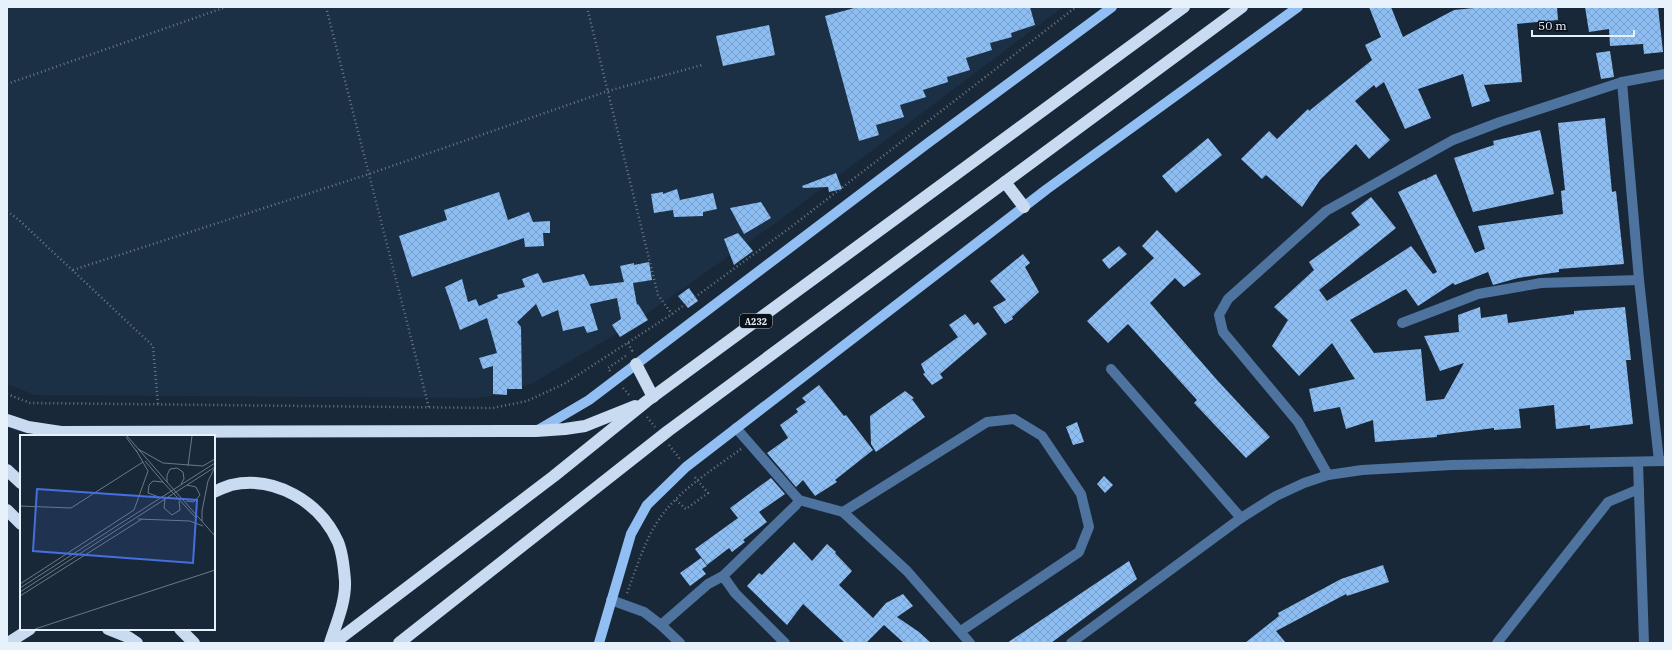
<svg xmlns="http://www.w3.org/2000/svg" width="1672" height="650" viewBox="0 0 1672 650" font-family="'IBM Plex Serif',serif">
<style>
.built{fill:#1b2f45}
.building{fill:url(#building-cross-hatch)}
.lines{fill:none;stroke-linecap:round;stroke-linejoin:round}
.path{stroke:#6b7886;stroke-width:2.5;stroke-dasharray:1 3;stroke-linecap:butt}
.minor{stroke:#4d739e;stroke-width:10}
.major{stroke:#91bff4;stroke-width:10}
.highway{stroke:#c8dbf0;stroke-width:12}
.labels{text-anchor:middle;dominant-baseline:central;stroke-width:4;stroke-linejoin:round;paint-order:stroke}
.shield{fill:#0a1018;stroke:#a5aeb8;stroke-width:1}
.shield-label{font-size:9px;font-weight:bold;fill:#e7f1fc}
.inset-road{fill:none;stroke:#6b7886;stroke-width:1}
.view{fill:#456fdf;fill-opacity:0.15;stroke:#456fdf;stroke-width:2}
.inset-edge{fill:none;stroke:#e7f1fc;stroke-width:2}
</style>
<defs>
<pattern id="building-cross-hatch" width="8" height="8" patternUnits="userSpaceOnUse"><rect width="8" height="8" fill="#8cbdf3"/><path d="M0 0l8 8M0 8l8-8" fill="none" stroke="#7aa0c9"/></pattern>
</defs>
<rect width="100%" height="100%" fill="#192838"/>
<path class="built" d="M7,7H1063L773,225L628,327L533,383L498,395L478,398L35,395L7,384Z"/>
<g class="building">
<path d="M858,7H1030L1035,25L1011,33L1012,37L990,43L992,50L966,58L970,70L947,77L948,82L923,90L926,97L900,105L904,117L876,125L879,135L859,141L825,16Z"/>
<path d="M1369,7H1391L1403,37L1454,10L1484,7H1557L1558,20L1517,24L1522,82L1484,85L1490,101L1472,107L1463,74L1418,89L1431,118L1405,129L1384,82L1376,88L1374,85L1355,101L1390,140L1369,159L1356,144L1320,180L1302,207L1266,175L1262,179L1241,159L1269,131L1277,139L1308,109L1309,111L1372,60L1365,45L1381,37Z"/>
<path d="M1585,7H1658L1663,52L1644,54L1643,44L1610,46L1609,29L1589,32Z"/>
<path d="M769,25L775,55L723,66L716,36Z"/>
<path d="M1610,51L1614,77L1601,79L1596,53Z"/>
<path d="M1605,118L1612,192L1616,191L1624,264L1559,269V272L1518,278L1493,285L1488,272L1455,285L1453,283L1418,306L1406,289L1350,320L1374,353L1421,349L1426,401L1444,399L1464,363L1440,371L1424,336L1459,332L1458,315L1480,307L1481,318L1507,314L1508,323L1574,314V311L1625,307L1631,360H1626L1633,424L1590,429V425L1556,429L1554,405L1519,409L1521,428L1494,430V428L1437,435V437L1375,442L1373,420L1346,429L1340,407L1314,412L1309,389L1355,379L1332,343L1299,376L1272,346L1288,320L1274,307L1314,270L1309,262L1360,225L1351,213L1371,197L1396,228L1319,290L1327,301L1411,246L1433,274L1437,272L1398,192L1425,179L1427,181L1426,179L1436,174L1475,253L1485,249L1478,226L1563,214L1561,191L1565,190L1558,123Z"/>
<path d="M1540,130L1554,194L1473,212L1454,158L1494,145L1493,141Z"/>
<path d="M1208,138L1222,155L1176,193L1162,176Z"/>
<path d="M836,173L842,189L829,192L828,187L803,188L802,186Z"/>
<path d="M677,189L680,200L713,193L717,209L703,212V216L674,217L673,210L654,213L651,194L663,192V194Z"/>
<path d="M499,192L508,220L529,212L533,222L550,221V233H543L544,246L525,247L524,238L412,277L399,236L447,220L444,210Z"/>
<path d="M761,202L771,218L744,234L730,208Z"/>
<path d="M1157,230L1201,274L1184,287L1175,278L1150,303L1217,380L1270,437L1246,458L1194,403L1197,400L1128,324L1108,343L1087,321L1154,258L1142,246Z"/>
<path d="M738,233L753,251L734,265L724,239Z"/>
<path d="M1119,246L1127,254L1109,269L1102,260Z"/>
<path d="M1023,254L1030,263L1025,267L1039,292L1012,317L1013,319L1005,324L993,307L1006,300L990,281Z"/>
<path d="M649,262L652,280L633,283L637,305L638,304L648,320L620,337L612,325L621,319L617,298L590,304L598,330L587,333L584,326L563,331L558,310L542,317L536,304L517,322L521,327L522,389H507V395L493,394V366L483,369L479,358L497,353L487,318L460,330L445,287L462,279L468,302L476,299L479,306L498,298L497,295L525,287L522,279L538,273L543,283L584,274L590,286L624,282L620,266L634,263V265Z"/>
<path d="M689,288L698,301L688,308L678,296Z"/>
<path d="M965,314L974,325L978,322L987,334L940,374L943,378L932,385L923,374L925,373L921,364L958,337L949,325Z"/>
<path d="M819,385L844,416L846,415L873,450L835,480L837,482L815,496L803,480L796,487L767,453L788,438L780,425L798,412L796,409L806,402L802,398Z"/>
<path d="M905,391L914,398L912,399L925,417L876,452L871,444L870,416Z"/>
<path d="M1077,422L1084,442L1073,445L1066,427Z"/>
<path d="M1104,476L1113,485L1105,493L1097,484Z"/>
<path d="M771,478L785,494L759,512L767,522L743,540L745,542L732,552L729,548L707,565L695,549L738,518L730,508Z"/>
<path d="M794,542L812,561L827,544L836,552L835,553L852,571L839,585L873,618L886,603L903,594L913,606L897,617L919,632L931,643H904L884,625L866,643H845L803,604L787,625L747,586L759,573L762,575Z"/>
<path d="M701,558L707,566L702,569L706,574L690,586L680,573Z"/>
<path d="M1129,561L1137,579L1051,643H1007Z"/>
<path d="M1383,565L1389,582L1347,596L1346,594L1276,631L1286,643H1245L1279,616L1278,613L1341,579Z"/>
</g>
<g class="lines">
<g class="path">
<path d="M326,7L429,408"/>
<path d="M587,7L658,295L672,314"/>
<path d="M7,84L226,7"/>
<path d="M7,211L19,220L153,346L158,404"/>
<path d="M73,270L369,174L608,91L702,65"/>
<path d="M628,343L632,351L631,352"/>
<path d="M610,371L608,368L627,355"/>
<path d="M623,388L630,396"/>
<path d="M7,394L30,403L493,408L527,401L564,384L672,314L791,227L1076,7"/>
<path d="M647,417L655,427"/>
<path d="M669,445L680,459"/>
<path d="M676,500L686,509L708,493L693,475"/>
<path d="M627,593C637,567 645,538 662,515C681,489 715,468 741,449"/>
</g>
<g class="minor">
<path d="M1622,82L1639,280L1659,461"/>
<path d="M1402,323L1478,294L1541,283L1639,280"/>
<path d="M1111,369L1241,518"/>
<path d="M1638,463L1644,643"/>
<path d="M1328,475L1298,422L1223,332L1219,315L1228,299L1326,211L1453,140L1500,122L1622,82L1665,74"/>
<path d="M799,500L843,512L907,571L970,643"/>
<path d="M843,512L987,422L1014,419L1042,436L1081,494L1089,527L1079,552L961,631"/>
<path d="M723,576L796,505L799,500L736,428"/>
<path d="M611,600L644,612L661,625L680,643"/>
<path d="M661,625L708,584L723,576L735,593L785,643"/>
<path d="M1071,643L1241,518L1276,496L1304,483L1328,475L1362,470L1452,465L1665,461"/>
<path d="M1497,643L1608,502L1639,489"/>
</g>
<g class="major">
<path d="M538,430L589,400L928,143L1112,7"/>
<path d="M599,643L631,534L647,505L686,467L1047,189L1298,7"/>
</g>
<g class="highway">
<path d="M1005,182L1024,207"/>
<path d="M636,364L653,397"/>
<path d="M7,420L28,427L61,432L536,431L565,429L585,426L635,406"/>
<path d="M7,470L21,483"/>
<path d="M214,492C220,489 225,487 231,485C275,475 320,502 338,542C343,554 344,568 345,581C346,602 336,624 330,643"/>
<path d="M7,510L21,524"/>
<path d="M108,629L128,637L137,643"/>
<path d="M180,629L194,643"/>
<path d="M8,643L30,629"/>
<path d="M334,643L554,476L647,401L1184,7"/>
<path d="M399,643L668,431L1242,7"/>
</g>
</g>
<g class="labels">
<rect class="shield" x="740" y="314" width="32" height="14" rx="3"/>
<g class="shield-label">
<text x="756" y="321">A232</text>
</g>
</g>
<g transform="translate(20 435)">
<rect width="195" height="195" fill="#192838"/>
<path class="inset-road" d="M107,1L147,47M106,2L117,17M118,14L143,28L183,31L195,24M125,26L143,47M168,31L172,1M161,49L164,44L163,37L157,33L150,34L147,40V47L195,101M139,62L128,58L129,50L133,46L143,47L177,84M145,64L144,73L152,80L160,75L159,66M166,66L174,67L180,60L176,52L167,50M0,71L51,73L123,27M118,84L170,86L183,91M182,86V76L188,46L194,34M0,149L114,75L128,36L116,15M0,153L195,28M0,157L195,32M0,161L122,84M15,194L195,135"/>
<path class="view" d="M17,54L177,65L173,128L13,116Z"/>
<rect width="195" height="195" class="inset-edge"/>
</g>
<rect width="1672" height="650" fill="none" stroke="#e7f1fc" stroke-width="16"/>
<path d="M1532 30v6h102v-6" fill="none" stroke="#e7f1fc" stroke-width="2"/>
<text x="1538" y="30" font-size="12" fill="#e7f1fc" stroke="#0a1018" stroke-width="3" paint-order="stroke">50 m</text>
</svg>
